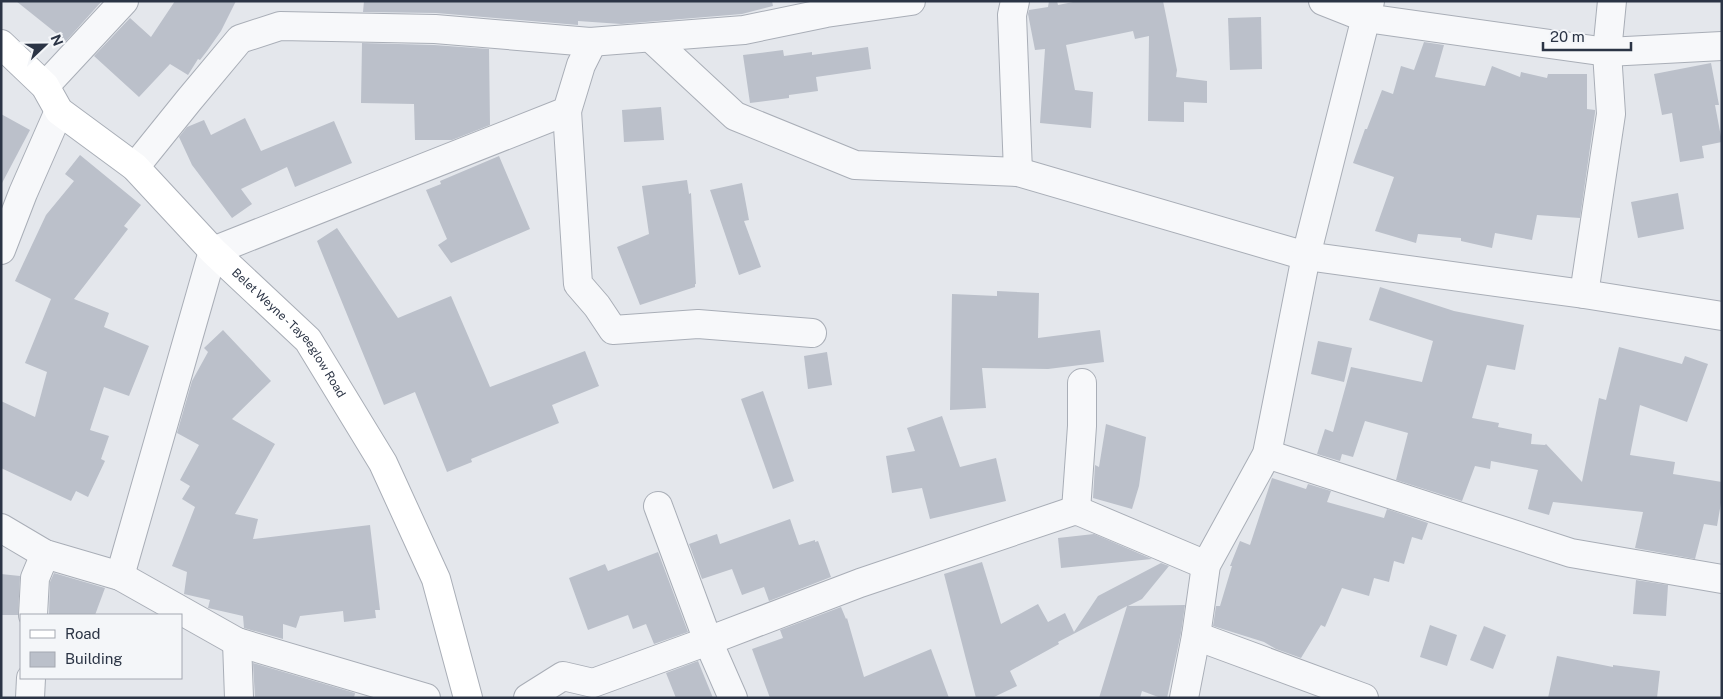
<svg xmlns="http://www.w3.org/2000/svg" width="1723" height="699" viewBox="0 0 1723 699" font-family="'Public Sans',sans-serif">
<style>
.building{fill:#bbc0ca}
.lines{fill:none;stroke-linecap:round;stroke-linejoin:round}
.minor-casing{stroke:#a9aeb7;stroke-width:30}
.secondary-casing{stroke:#a9aeb7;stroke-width:30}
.minor{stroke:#f7f8fa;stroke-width:28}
.secondary{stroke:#fff;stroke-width:28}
.labels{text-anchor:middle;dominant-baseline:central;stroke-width:4;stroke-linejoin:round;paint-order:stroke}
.street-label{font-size:12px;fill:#2b3445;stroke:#f4f6f9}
</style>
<rect width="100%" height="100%" fill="#e4e7ec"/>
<g class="building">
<path d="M16,1H102L66,41Z"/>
<path d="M175,1H236L221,31L207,51L200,60L198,59L188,75L170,64L139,97L94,56L130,18L151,37Z"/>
<path d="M364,1H772L773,6L742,14L621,24L578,21V25L436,13L363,12Z"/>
<path d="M1049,1H1057L1058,5L1078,1H1163L1177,70L1176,77L1207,81V103L1184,102V122L1148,121L1149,36L1135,39L1133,31L1066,45L1075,90L1093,92L1091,128L1040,123L1045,49L1035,50L1028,14L1029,10L1048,7Z"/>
<path d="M1261,17L1262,69L1230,70L1228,18Z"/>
<path d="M1424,42L1444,45L1435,77L1485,86L1492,66L1520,77L1521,72L1547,78L1548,74H1587V109L1595,110V113L1580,218L1537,215L1532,240L1495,233L1492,248L1461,241V238L1418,234L1416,243L1375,231L1394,177L1353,163L1365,129H1367L1382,90L1393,94L1401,66L1414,70Z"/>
<path d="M362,43L434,45L489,49L490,125L452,140H415L414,104L361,103Z"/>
<path d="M868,47L871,69L816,77L818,91L789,95V98L750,103L743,55L783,50L784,56L812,52V55Z"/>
<path d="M1711,63L1719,105H1715L1722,142L1702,146L1704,158L1680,162L1672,113L1662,115L1654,74Z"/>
<path d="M661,107L664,140L624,142L622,110Z"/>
<path d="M1,114L30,130L1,185Z"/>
<path d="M245,118L261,151L334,121L352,163L295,187L287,167L241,189L252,204L232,218L192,165L179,137L187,127L204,120L211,135Z"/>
<path d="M80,155L141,205L124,226L128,229L74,299L109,313L104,327L149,346L129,396L104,387L90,430L109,436L101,459L105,461L88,497L76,491L71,501L1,468V401L35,417L47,372L25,363L51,299L15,281L46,215L74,181L65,174Z"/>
<path d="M499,156L530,229L451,263L438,245L447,239L426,190L441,184L440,181Z"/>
<path d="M687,180L689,194L691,193L696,284H695V287L640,305L617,247L649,234L642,186Z"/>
<path d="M742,183L749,220L744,221L761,267L739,275L710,190Z"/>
<path d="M1678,193L1684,229L1638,238L1631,202Z"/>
<path d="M337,228L398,318L451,296L490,387L585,351L599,386L552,405L559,423L471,459L472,462L447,472L415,392L384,405L317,241Z"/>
<path d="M1380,287L1454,311L1524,325L1515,370L1487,365L1472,418L1499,423L1498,427L1532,434L1531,444L1545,445L1546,444L1582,482L1599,398L1606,400L1619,347L1682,364L1685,356L1708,364L1687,422L1640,405L1630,455L1675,462L1673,474L1722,482V497L1717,526L1704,524L1695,559L1635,548L1643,512L1553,502L1549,515L1528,509L1538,470L1491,461L1490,469L1475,466L1462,501L1396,480L1408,433L1365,421L1353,457L1342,454L1340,461L1317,454L1325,429L1333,432L1351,367L1422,382L1433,341L1369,320Z"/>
<path d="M997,291L1039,293L1038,338L1100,330L1104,362L1048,369L982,368L986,408L950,410L952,294L997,296Z"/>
<path d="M223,330L271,381L232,419L275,444L235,514L258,519L253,539L370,525L380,610H375L376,618L344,622L343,611L300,616L296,628L283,624V639L244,628L243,616L208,608L210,600L184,594L187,572L172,566L195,507L182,499L190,486L180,480L199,445L177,433L192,381L208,352L204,348Z"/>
<path d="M1318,341L1352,348L1344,382L1311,374Z"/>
<path d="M827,352L832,385L808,389L804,356Z"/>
<path d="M763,391L794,481L773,489L741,399Z"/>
<path d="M942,416L960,467L996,458L1006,501L930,519L922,488L892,493L886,456L915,451L907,428Z"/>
<path d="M1106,424L1146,437L1139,486L1132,509L1093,498L1095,465L1099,467Z"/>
<path d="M1272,478L1306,489L1308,484L1331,491L1327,502L1384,518L1387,509L1428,523L1422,540L1412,537L1404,564L1394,561L1389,582L1374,578L1369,596L1342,588L1325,627L1321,625L1301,658L1276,649L1264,642L1213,626L1216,606H1220L1232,566H1230L1240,541L1250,545Z"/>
<path d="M790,519L799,545L815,540V542L818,541L831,577L769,601L764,587L742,595L732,569L702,579L689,544L717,534L720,544Z"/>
<path d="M1094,534L1152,559L1061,568L1058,538Z"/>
<path d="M658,552L688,632L654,644L646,624L633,629L628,615L588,630L569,578L605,564L608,571Z"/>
<path d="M982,562L1001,624L1038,604L1048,622L1065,613L1074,632L1098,596L1161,563L1169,566L1142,599L1128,606L1185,605L1181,633L1167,698H1161L1142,691L1140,698H1099L1127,606L1058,642L1059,644L1010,671L1017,686L992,698H976L944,574Z"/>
<path d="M54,573L105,588L95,615H49L50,582Z"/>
<path d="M1,574L20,576L18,615H1Z"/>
<path d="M1636,580L1668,585L1666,616L1633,614Z"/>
<path d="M841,607L846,619L847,618L864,677L931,649L949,698H770L752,649L783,638L780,630Z"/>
<path d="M1430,625L1457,635L1447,666L1420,657Z"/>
<path d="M1484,626L1506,635L1493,669L1470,660Z"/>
<path d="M1557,656L1613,667V665L1660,671L1657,698H1548Z"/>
<path d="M698,661L713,698H676L666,673Z"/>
<path d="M253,663L355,693L354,698H255Z"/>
</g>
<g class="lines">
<g class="minor-casing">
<g id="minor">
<path d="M1015,1L1012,15L1018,172"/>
<path d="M1323,1L1366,18L1607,52L1722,46"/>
<path d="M651,38L735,116L855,165L1018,172L1306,256L1584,294L1722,316"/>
<path d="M45,86L124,1"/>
<path d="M567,111L578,284L597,306L613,330L698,324L812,333"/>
<path d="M135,167L189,100L240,39L280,26L435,29L590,42L744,30L826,13L911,1"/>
<path d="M1,250L23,193L59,111"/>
<path d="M1584,294L1611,114L1607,52L1612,1"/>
<path d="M1267,454L1571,553L1722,579"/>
<path d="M658,506L708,641L733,698"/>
<path d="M1076,510L1082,426V383"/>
<path d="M1,528L45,554L120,576L237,642L426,698"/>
<path d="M120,576L213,251L567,111L581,65L590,47V42"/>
<path d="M33,615L35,578L45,554"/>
<path d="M1196,636L1364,698"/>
<path d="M237,642L239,698"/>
<path d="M30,698L31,678"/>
<path d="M528,698L563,676L593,683L708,641L860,583L1076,510L1206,565"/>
<path d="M1184,698L1196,636L1206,565L1267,454L1306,256L1370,1"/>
</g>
</g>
<g class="secondary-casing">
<g id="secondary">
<path id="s1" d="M1,44L45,86L59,111L135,167L213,251L308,340L383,463L436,579L468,698"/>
</g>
</g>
<use href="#minor" class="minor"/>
<use href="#secondary" class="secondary"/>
</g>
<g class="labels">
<g class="street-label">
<text stroke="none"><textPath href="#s1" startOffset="411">Belet Weyne - Tayeeglow Road</textPath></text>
</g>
</g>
<rect width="1723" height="699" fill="none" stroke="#2b3445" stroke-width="5"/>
<rect x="20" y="614" width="162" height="65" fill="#f4f6f9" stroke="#a4a8b1"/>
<rect x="30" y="630" width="25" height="8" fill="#ffffff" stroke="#a4a8b1"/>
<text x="65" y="639" font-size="15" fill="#2b3445">Road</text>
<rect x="30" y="652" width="25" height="15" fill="#bbc0ca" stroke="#a4a8b1"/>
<text x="65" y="664" font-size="15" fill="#2b3445">Building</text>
<g transform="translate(45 45) rotate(68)" stroke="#f4f6f9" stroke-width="4" paint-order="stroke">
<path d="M0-4L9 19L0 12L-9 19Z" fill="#2b3445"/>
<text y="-8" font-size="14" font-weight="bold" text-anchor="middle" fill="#2b3445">N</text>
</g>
<path d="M1543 42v8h88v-8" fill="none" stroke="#2b3445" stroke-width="2.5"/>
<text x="1550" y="42" font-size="15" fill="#2b3445" stroke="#f4f6f9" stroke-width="4" paint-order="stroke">20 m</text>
</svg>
